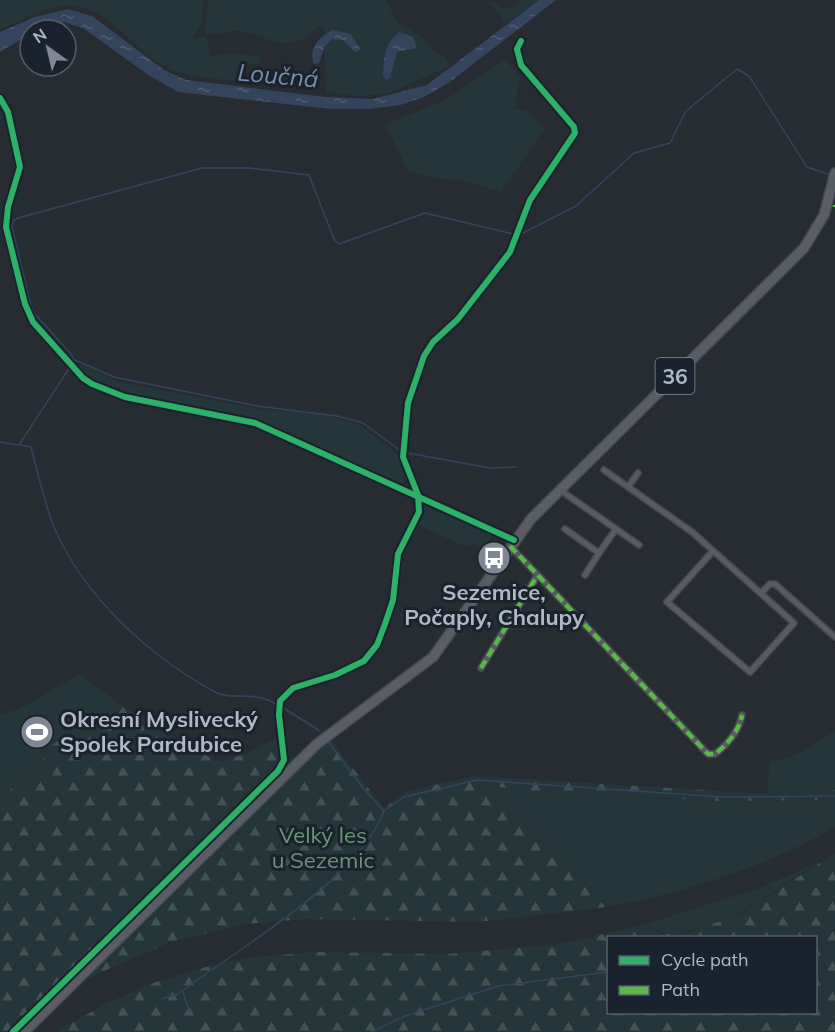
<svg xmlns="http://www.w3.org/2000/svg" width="835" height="1032" viewBox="0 0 835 1032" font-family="Mulish,sans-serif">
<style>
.green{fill:#243639}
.forest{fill:url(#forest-firs);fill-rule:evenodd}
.water{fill:url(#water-ripples)}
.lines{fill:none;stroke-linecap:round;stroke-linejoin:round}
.stream{stroke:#34445d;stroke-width:1.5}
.minor-casing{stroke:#43474d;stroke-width:8}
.primary-casing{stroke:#444850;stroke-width:12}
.minor{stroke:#575b62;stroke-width:5}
.primary{stroke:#595d64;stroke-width:9}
.quiet{stroke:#58b947;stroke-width:4.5;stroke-dasharray:9 4.5;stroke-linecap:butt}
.cycleway-casing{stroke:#1a222e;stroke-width:10}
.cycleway{stroke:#2db169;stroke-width:6}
.labels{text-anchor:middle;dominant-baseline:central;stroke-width:6;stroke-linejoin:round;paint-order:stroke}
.shield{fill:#1a222e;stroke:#838b98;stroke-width:1.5}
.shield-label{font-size:21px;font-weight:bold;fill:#b0b8c6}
.poi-label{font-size:22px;font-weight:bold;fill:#b0b8c6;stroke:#1a222e}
.park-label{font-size:22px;fill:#679773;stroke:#1a222e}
.water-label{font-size:24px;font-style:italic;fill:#778eae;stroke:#1a222e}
</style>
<defs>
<pattern id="forest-firs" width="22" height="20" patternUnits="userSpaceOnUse" patternTransform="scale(1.5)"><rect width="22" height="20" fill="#243639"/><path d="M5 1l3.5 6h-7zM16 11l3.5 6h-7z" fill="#415154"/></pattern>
<pattern id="water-ripples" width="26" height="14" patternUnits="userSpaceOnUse" patternTransform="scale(1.5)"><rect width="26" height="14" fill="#34445d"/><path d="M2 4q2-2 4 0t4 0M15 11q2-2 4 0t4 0" fill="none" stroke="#4f5d73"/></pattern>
</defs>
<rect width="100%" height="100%" fill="#272c33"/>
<g class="green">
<path d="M0,0H203L202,22L193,39L206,37L211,56L234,53L262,57L260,63L239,67L237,81C209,78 181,77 157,62C130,44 105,5 69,5C47,5 21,21 0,29Z"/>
<path d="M209,0H386L397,23L418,34L435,52L445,56L450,66L389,93L361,96L326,92L324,25C314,28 309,36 300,40C279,49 261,34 240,31C230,30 218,35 207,34L204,29Z"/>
<path d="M487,0L505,9L514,7L522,0H539L505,24L500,13Z"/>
<path d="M505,59L520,78L515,109L527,111L544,129L501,192L459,179L456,181L409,172L385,125L447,99Z"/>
<path d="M82,364L118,382L260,409L323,414L362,426L398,455L408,479L401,484L397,483L259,420L116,392L89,380L78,367Z"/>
<path d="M423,501L492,535L484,548L473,544L467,547L420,526L417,522Z"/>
<path d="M79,674L119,704L47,748L42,767L13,784L3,805L0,804V716L25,706Z"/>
<path d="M835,732V790L768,794L769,761C796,761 812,742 835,732Z"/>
<path d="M495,785L548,793L720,801L835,800V827C766,867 684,893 606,907L499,801L490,789Z"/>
<path d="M819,862L731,919L672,935L643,925L759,888Z"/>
</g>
<g class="forest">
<path d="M119,704L186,747L221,762L247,753L276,738L279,760L277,767L7,1032H0V804L3,805L13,784L42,767L47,748Z"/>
<path d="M330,739L384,808L405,792L474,776L768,794L835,790V800L721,801L553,793L491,786L490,789L499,801L606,907L477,922L306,919L246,924L170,942L88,978Z"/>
<path d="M835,853V1032H56L107,1003L156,982L213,965L253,957L316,952L447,954L559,944L643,925L663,934L687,933L741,914ZM608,938H816V1012H608Z"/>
</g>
<g class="water">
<path d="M539,0H556L447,84L424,97L400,105L369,109H331L178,92L147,74L83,28L64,22L30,30V34L0,52V32L35,17L68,9L92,16L164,70L186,80L325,97L373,99L427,85Z"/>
<path d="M333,30L351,34L361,50L355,52L343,40L332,39L324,48L319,63L314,64C308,49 320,35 333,30Z"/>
<path d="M400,32L413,37L417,48L397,52L390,78L386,80L383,76C384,58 384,43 400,32Z"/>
</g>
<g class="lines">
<g class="stream">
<path d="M519,235L576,206L634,153L670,143L686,111L737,69L749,76L807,167L828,174"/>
<path d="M75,360L114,377L257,406L337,416L363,423L402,452L490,468L516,467"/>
<path d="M72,363L74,360L71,354L35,314L31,306L12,227L13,221L18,218L202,168H249L309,175L334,239L339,244L425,213L513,234"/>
<path d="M0,442L19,445L70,367"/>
<path d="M20,445L31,447C38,474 44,501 54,527C84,597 149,656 215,692C231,701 253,690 276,704"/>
<path d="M282,707L320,731"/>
<path d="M329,743L364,789L384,811L404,797L477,780L722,797L835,796"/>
<path d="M183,992L189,1011"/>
<path d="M162,999L178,994C237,949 358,881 384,811"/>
<path d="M371,1032L405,1016L498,986L608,972"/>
</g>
<g class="minor-casing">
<g id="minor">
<path d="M0,98L8,112L20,167L8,207L6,227L25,304L33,322L83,378L92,384L125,397L255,423L514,540"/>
<path d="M604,470L692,532L794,623L750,672L667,602L713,551"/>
<path d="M628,487L638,473"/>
<path d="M560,490L639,545"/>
<path d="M565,529L599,553L616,529"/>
<path d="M511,547L708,754H715C728,744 739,731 742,715"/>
<path d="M585,575L599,553"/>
<path d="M761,593L770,584H775L835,637"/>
<path d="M481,668L537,576"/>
</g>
</g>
<g class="primary-casing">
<path id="primary" d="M24,1032L317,744L433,657L531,519L804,248L824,215L835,173"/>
</g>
<use href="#minor" class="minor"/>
<use href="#primary" class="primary"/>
<g class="quiet">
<path d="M835,207V205"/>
<path d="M510,546L708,754H715C728,744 739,731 742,715"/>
<path d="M481,668L537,576"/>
</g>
<g class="cycleway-casing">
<g id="cycleway">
<path d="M0,98L8,112L20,167L8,207L6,227L25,304L33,322L83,378L92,384L125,397L255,423L514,540"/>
<path d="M13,1032L278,771L284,760L279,715L280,701L293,688L335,675L364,661L377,645L385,624L393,600L398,554L419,512L418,495L403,457L408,403L424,356L433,342L458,319L510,252L530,200L575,133L574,127L521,65L517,49L521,41"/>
</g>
</g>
<use href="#cycleway" class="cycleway"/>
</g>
<defs>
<g id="bus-disc" transform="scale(1.725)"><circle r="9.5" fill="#808793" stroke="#1a222e"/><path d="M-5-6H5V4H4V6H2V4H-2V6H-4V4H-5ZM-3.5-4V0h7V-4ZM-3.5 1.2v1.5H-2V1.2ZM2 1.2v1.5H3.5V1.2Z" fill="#fff"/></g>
<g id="stadium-disc" transform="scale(1.725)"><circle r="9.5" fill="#808793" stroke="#1a222e"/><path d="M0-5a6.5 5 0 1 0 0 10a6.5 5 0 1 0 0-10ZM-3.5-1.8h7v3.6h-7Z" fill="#fff"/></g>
</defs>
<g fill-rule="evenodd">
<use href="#bus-disc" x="494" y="558"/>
<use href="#stadium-disc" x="37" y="732"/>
</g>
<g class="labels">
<rect class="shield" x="655.5" y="358" width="39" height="36" rx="4.5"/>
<g class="shield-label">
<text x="675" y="376">36</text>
</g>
<g class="poi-label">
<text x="494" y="592">Sezemice,<tspan x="494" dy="25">Počaply, Chalupy</tspan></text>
<text x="60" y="719" text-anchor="start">Okresní Myslivecký<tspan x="60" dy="25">Spolek Pardubice</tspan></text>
</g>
<g class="park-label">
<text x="323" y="835">Velký les<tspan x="323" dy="25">u Sezemic</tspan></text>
</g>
<g class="water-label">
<text transform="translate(278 75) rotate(5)">Loučná</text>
</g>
</g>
<rect x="607" y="936" width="210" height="78" fill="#1a222e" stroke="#565e6b" stroke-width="1.5"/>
<rect x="619" y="956" width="30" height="9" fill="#2db169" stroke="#565e6b" stroke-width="1.5"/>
<text x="661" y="966" font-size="18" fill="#b0b8c6">Cycle path</text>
<rect x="619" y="986" width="30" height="9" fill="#58b947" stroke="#565e6b" stroke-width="1.5"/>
<text x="661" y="996" font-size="18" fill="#b0b8c6">Path</text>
<g transform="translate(48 48) rotate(326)"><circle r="28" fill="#1a222e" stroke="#565e6b" stroke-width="1.5"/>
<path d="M0-4.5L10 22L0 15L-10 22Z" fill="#808793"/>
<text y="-9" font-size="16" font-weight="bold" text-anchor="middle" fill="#b0b8c6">N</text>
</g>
</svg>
